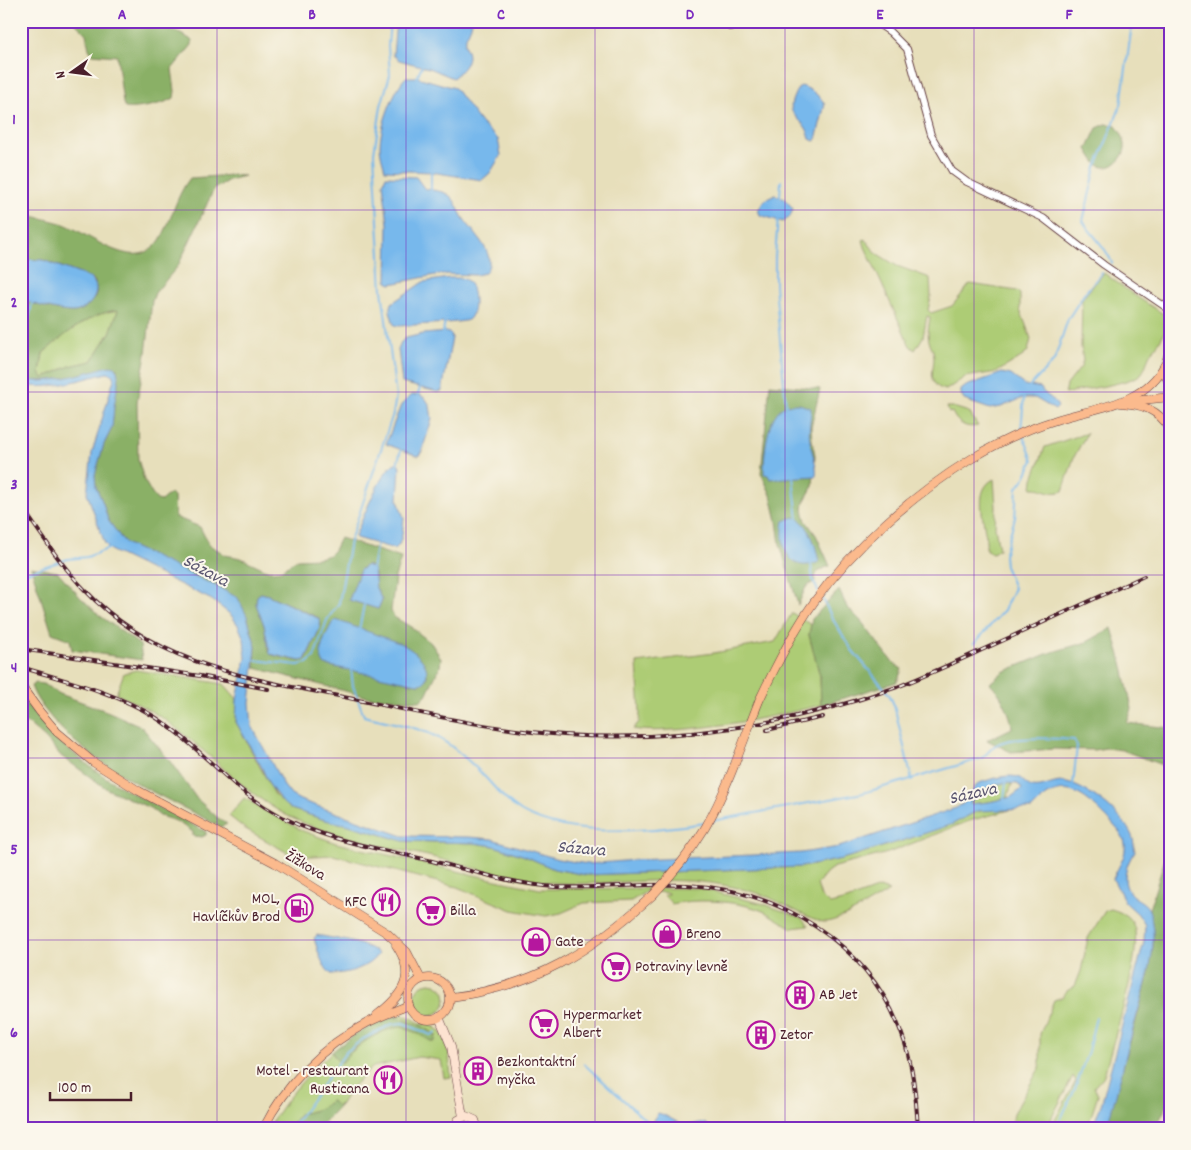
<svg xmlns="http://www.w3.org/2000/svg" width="1191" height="1150" viewBox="0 0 1191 1150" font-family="Dekko,sans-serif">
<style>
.green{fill:#adcc74;stroke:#7c7650}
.forest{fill:#8ab066;stroke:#6a6848;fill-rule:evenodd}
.water{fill:#77b8ec;stroke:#606c8c;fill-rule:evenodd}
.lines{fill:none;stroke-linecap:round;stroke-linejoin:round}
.stream{stroke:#77b8ec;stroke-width:2}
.tertiary-casing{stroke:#623c41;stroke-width:8}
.secondary-casing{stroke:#623c41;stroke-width:9}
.primary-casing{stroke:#623c41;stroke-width:9}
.tertiary{stroke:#fff;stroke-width:6}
.secondary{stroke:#fde3d1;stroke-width:8}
.primary{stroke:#fbba8d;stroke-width:8}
.rail-casing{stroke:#4a1f2b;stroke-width:4}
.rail{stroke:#fbf7ec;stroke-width:2;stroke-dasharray:5.5;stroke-linecap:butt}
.primary-bridge-casing{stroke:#623c41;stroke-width:9;stroke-linecap:butt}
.primary-bridge{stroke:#fbba8d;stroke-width:8}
.grid{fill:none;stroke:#7b2cbf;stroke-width:1;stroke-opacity:0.55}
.labels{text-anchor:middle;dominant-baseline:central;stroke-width:4;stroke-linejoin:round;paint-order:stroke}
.street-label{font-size:16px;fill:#4a1f2b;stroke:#fbf7ec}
.poi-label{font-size:16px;fill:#4a1f2b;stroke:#fbf7ec;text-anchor:start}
.water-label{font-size:18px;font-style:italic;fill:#5a556f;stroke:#fbf7ec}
.neatline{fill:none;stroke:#7b2cbf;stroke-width:2}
.grid-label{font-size:16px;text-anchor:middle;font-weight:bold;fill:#7b2cbf}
</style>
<rect width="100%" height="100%" fill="#fbf7ec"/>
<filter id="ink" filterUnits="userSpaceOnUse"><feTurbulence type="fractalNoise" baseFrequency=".02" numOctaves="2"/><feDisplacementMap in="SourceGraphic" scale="10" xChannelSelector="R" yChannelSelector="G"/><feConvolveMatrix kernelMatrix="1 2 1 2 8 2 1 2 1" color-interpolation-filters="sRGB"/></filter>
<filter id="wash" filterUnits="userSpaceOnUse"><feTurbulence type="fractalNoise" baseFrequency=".0096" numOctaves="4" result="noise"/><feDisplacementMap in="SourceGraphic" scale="20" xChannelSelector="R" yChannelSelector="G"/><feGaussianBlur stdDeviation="1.12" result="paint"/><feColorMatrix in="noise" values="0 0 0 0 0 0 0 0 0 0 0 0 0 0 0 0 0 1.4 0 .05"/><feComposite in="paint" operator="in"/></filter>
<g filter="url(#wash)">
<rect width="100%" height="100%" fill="#e7dfbb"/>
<g class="green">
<path d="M865,239L876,253L897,266L930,278L931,296L928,310L931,313L952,306L970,284L1017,291L1020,294V309L1031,339L1028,351L1023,356L997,372L965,377L946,390C926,386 934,369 934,357C934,351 931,346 929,341C927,333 929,325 930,317L927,316L923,337L915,350L910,346L865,247L863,240Z"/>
<path d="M1104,273L1131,293L1168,317L1170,324L1155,348C1147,353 1148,366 1141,374C1130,384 1082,389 1065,394L1067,385L1081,367L1083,361L1081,347L1082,299Z"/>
<path d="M118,310L110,333L92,361L70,366L43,378L40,373L43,353L64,335L97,314Z"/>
<path d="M947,407H953L969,412L978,426C965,429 957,423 952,412L949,413Z"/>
<path d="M1087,433L1074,457L1063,491C1049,496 1045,487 1032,488L1033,479L1045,447Z"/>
<path d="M994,479L996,507L995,527L999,549L993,553L989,552L986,548C988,526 970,491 994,479Z"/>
<path d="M792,613L811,625L809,635L820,676L821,705C777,716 732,725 687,729C669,730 651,732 633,729L639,722L640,713L637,663L714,653L775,642Z"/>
<path d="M136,670L224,684L237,699L236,722L275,795L291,809L325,820L349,825L403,841L474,843L494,846L525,856L554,869L586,875L802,867L842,859L911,838L953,824L977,811L1017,808L969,821L888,853L834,867L827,872L817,884L821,897L830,904L847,900L879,888L889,891C875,900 841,921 825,922C817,923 780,902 768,897C750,890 730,886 711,883C659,876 607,886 555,883C512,880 469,866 428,856C383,846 336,838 294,819C250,798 218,761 181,732C161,715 139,704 116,694L124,673Z"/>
<path d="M1003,783L1012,784L1007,798L989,802L970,804V801L987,788Z"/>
<path d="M244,798L303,831L336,843L496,880L540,889L698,888L764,904L802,918L808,926L792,928C783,923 774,917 765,912C741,901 698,898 672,904L664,895L668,894V893L647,891L631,901L584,903L561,913L546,916L512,910L457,887L333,855L295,857L244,828L229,816Z"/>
<path d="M1111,909C1121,912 1128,915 1133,924C1145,949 1112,1042 1105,1072L1103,1077L1094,1087L1098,1095L1087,1129H1050L1076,1081L1073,1076L1046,1129H1005L1012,1123L1014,1113L1040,1067V1034L1054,1000L1062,997L1067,991L1075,986L1081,971L1088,938L1105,911Z"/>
<circle cx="430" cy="999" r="16"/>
<path d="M400,1015C408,1016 412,1018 418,1022C424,1024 431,1024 437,1029C450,1039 449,1062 451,1077L444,1078L441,1060L419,1057L373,1067L350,1089L341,1104L337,1106L332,1101L317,1110L300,1114L288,1129H268C286,1097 306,1076 332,1052L334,1056L341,1062H343C351,1049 381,1028 396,1027C408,1026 423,1037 433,1042L435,1041L436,1035L422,1026L393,1016Z"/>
</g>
<g class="forest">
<path d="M73,21H156L190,39L192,41V45L172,69L175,91L174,98C165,104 135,110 125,108L123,103L117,56L92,54L89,49L86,34Z"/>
<path d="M1106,124L1116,126C1120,131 1124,137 1125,144C1127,158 1108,175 1096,163C1093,159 1090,154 1087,149L1097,128Z"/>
<path d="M232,175L244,176L229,180L214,189L178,266L155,293L152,301L146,354L137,402L138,459L144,480L152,494L157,500L161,501L168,495L171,494L174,496L175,517L200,527L209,545L218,550L225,555L241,558L269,571L281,570L297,559L319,558L329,555L334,550L340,538L401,558L395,577L391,611L394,617L411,627L431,643L441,658L440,667L426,695L420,701L368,697L255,668L256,647L247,616L226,592L127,544L121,538L108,520L103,503L96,487L95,475L104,444L112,428L117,367C98,371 35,388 21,377V299C34,304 66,315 79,311C83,309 88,306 91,302C98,296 97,288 94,280L88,277L43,260H21V191L23,214C37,217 51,220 64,224C90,234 136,276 160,240C172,221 175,197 190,178ZM118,310L110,333L92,361L70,366L43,378L40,373L43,353C65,335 89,313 118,310ZM366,565L372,567L375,574V586L382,600L378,609L349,600L361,569ZM261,593L268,595L319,618L321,625L306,659L300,661L272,655L269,651L264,625L256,604L257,596ZM336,621L408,648L414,652L427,676C425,682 423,684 417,684L324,664Z"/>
<path d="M770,384L820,389L811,427L812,440L815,455L813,486L804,502L803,510L806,521L816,535L830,566C822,569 814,571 815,581L806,587L798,605L780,544L777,521L771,495L761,473Z"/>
<path d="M31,567L58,572L80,597L99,615L140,645L142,660L72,650L70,640L52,633Z"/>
<path d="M839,590L847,607L861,621L893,663L902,669L897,682L821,705L820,676L809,635L812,619Z"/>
<path d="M1112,628L1122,662L1132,709L1127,723L1170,728V768L1122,750L1106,748L1094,750L1054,749L1011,752L987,740L1012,728C1011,714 1001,693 990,683L1003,672L1049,653L1087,642Z"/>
<path d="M36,683L43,684L60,694L109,712L141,726L169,760L197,799L218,818L227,824L221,827C163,796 99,771 54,721C45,710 36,700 31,686Z"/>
<path d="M21,696C38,718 55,739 78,757C116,789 163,808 206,832V835L202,837L193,836V832L176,821L160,816L150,808L107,789L61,756L45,738L30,725L21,721Z"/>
<path d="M1170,844V1068L1167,1074C1177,1093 1163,1112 1155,1129H1106L1148,977L1153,946V929L1149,909Z"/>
<path d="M393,1016L422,1026L436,1035L435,1041L433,1042C424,1038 415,1031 405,1028C392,1024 365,1040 354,1049C349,1053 346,1059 341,1063L337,1060L332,1052C349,1037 372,1023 393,1016Z"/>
<path d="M332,1101L337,1106L341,1104L318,1129H288L300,1114L317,1110Z"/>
</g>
<g class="water">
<path d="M396,21H472C471,29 467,33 465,40C464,44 465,47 467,51C471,62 461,71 453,78L432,69L399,60L393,55Z"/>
<path d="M406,77H417L455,88L481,123L498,139L501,155L490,173L482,180L431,172L385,170C383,162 380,154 380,146C380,128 393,90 406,77Z"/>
<path d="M801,86C810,88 821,97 825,104L816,140L814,141L810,139C809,136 808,131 806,128C797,115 786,114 794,96C796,91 797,89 801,86Z"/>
<path d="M386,176L416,177L424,188C432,191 443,190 450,196C456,201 458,209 462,216C470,230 500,255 485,273L476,275L440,274L391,284L387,282L388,224L383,183Z"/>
<path d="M775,195C783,196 788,202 793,209L790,217L783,222L760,215L758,210L765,200Z"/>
<path d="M24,259L43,260L88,277C106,287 91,310 74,312C62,313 33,304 21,299V260Z"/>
<path d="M449,278C455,278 463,277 468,281C475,288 477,314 468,320C462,323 409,325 399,326L394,325L390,311L392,303L423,282Z"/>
<path d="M447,332L451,334L452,338L442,391L437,392L402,383L398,349L401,342L406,338L423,334Z"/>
<path d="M109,366L116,367L119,377L114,407L112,428L104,444L95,475L96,487L103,503L108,520L121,538L127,544L218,587L238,598L247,616L256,647L250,703L252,726L284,786L291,795L300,800L403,836L469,837L492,839L558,859L588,864L635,860L801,853L839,847L956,808C959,806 963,804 965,802C972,796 973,785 982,782C992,779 1010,773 1020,778C1024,781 1026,785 1032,787C1042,789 1052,782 1062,782C1086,785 1123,814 1132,836C1134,841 1134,847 1135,851C1126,864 1119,884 1133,896C1138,900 1144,902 1148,908C1151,913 1152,923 1153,930C1155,963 1142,995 1134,1026C1124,1060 1117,1095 1106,1129H1092L1102,1102L1144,942L1145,925L1138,914L1125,902L1113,879C1116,871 1125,857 1125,850C1127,837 1116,828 1109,820C1083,793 1062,775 1032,809L977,811L953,824L911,838L842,859L802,867L586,875L554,869L525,856L494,846L474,843L403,841L349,825L325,820L291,809L284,804L270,786L261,766L236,722L237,699L246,658L244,639L238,625L231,615L212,600L112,551L105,544L87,493L92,453L114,379L112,374L107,373C83,379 46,392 21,384V377C38,389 90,371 109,366ZM1003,783L1018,784L1022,789L1011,797L989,802L970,804L971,801L987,788Z"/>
<path d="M1002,373L1011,375L1024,385L1041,388C1044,396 1053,396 1058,407L1055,410L1035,398H1023L1001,407L990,409L964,400L961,394V390L966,386Z"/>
<path d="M412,395H420L426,399L430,406L432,419L421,454L418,456L386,444L401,405Z"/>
<path d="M799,404L811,408C811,419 808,429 810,440C811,453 818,464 816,476L770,479L768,475L764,474C764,457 766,412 787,405C790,404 795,404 799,404Z"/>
<path d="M395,463L399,464L400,467L398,500L404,518L402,535L399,545L395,549L356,538L355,536C363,519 380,472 395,463Z"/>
<path d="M794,517C810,522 816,547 819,562C789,575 779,546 784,521Z"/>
<path d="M367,565L374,570L376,588L382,600L378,609L349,600L360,570Z"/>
<path d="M261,593L268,595L320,619V628L305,660L300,661L270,654L264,625L256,604L257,596Z"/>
<path d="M336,620L402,644C413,650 431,663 426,678C425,683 422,684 417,684L325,665C315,653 326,635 332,623Z"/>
<path d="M317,935C330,938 371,943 378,954C369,968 347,974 331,974C321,965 318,951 314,938Z"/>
<path d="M658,1113C667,1115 676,1123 685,1125C698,1127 699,1116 712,1129H655L653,1120Z"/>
</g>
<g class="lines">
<g class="stream">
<path d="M417,77L422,65"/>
<path d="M431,191V171"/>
<path d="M780,196L781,181"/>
<path d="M778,218L775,257V285L786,406"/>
<path d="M1112,263C1106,246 1092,236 1083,221L1096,167L1121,105L1131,31L1138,21"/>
<path d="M443,333L445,320"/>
<path d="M21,360L32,303"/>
<path d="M1027,389L1054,361L1068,319L1084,294L1102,273"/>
<path d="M417,397L420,388"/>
<path d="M1021,431L1024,396"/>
<path d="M397,464L401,450"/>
<path d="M793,478L798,520"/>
<path d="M811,564L813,580L818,591"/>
<path d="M372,569L377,542"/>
<path d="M21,574L68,559L87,557L110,548"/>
<path d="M822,597L832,618L852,650L889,694L894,705L912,780"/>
<path d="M359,630L364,605"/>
<path d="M974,644L1004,610L1014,588L1005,566L1004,555L1015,518L1017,488L1026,476L1033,460L1023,435"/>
<path d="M255,660L298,665L307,663L314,657L327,620L339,603L350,541L393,414L396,396L382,290L374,153L381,106L390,75L388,46L390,21"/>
<path d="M351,669L353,686L364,716C384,721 405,724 423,731C442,737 458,751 473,765C490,780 502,800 522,812C570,839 652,831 705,823"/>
<path d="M1004,799L1006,782"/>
<path d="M712,821L863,793L980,759C987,755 991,747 998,744C1013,736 1057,738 1074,740L1077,746L1073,786"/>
<path d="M584,1064L641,1116L655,1127"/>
<path d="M291,1129L346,1052L363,1039L392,1024L403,1023L431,1035L436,1032"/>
<path d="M1056,1129L1075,1089L1088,1051L1096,1017"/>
</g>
</g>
</g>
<g filter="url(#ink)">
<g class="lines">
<g class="tertiary-casing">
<g id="tertiary">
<path d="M874,21L890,32L907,49L931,135L952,171L967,182L1043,218L1104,265L1170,310"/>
<path d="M730,27L753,21"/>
</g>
</g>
<g class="secondary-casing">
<g id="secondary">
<path d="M439,1017L451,1046L463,1117"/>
<path d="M456,1129L458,1120L466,1116L475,1120L478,1129"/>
</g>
</g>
<g class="primary-casing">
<g id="primary">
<path d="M1164,365V373L1170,384"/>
<path d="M1133,401L1170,397"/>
<path d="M1120,403C1141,404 1158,409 1170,429"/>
<path d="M21,686L40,712L57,732L93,762L139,791L275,863L387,933L407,952L421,979"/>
<path d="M759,701C775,667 792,633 814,602C854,546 913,495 971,459C996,444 1024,430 1053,421C1091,408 1145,406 1165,364C1167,360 1168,355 1170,350"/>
<circle cx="429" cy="999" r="21"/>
<path d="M451,997C534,987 592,951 653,895"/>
<path d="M377,1015C403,995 417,976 396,945"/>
<path d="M263,1129C286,1084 322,1046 367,1023C380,1016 395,1011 409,1005"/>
</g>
</g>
<use href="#tertiary" class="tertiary"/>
<use href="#secondary" class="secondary"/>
<use href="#primary" class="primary"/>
<g class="rail-casing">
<g id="rail">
<path d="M21,506C41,534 60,564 84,589C159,669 256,679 358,700C426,714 494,730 564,735C677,742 790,725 897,687C933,673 968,656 1004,640C1050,619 1097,598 1144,576"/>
<path d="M21,649L200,676L268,689"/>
<path d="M21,667C66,681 115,692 155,717C186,737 211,764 239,788C263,808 290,823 320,833C356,846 395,852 432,861C472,871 514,884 555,887C599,889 643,883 687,885C780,890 868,943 901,1032C913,1063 916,1096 918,1129"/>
<path d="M767,730L823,717"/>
</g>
</g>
<use href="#rail" class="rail"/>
<g class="primary-bridge-casing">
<path id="primary-bridge" d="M653,895C672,875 690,853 705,828C728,788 742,744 759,701"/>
</g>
<use href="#primary-bridge" class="primary-bridge"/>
</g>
</g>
<path class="grid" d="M217,21V1129M406,21V1129M595,21V1129M785,21V1129M974,21V1129M21,210H1170M21,392H1170M21,575H1170M21,758H1170M21,940H1170"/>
<defs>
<g id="restaurant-ring" transform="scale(1.4375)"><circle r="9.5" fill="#fbf7ec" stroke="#b5179e" stroke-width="1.5"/><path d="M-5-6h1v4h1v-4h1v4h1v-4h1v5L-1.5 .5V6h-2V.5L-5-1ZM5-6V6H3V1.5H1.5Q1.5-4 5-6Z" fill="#b5179e"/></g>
<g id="fuel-ring" transform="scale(1.4375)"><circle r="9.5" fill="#fbf7ec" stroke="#b5179e" stroke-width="1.5"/><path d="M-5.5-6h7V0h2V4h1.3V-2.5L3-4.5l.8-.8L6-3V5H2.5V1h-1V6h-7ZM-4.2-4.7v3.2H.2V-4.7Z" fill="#b5179e"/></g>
<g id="supermarket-ring" transform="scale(1.4375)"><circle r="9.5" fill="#fbf7ec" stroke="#b5179e" stroke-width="1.5"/><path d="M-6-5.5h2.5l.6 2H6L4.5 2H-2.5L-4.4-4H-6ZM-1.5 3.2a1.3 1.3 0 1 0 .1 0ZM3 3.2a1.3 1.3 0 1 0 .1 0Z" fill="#b5179e"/></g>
<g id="shop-ring" transform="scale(1.4375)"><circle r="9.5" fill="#fbf7ec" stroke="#b5179e" stroke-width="1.5"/><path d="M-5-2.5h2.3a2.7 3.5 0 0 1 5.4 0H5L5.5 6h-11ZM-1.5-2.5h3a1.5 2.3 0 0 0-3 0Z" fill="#b5179e"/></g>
<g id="building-ring" transform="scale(1.4375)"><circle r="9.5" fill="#fbf7ec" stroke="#b5179e" stroke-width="1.5"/><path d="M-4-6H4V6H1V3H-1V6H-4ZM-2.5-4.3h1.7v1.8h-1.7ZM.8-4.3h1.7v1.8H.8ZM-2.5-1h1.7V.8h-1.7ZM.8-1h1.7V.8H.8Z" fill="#b5179e"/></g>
</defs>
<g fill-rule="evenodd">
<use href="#restaurant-ring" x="386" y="902"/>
<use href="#fuel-ring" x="299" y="908"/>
<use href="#supermarket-ring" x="431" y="911"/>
<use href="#shop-ring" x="667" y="934"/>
<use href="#shop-ring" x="536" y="942"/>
<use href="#supermarket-ring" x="616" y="967"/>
<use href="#building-ring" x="800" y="995"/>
<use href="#supermarket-ring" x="544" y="1024"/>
<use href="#building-ring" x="761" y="1035"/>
<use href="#building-ring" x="478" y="1071"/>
<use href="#restaurant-ring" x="388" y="1080"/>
</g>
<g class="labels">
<g class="street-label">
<text transform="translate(305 866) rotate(31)">Žižkova</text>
</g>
<g class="poi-label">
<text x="280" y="899" text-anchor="end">MOL,<tspan x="280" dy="18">Havlíčkův Brod</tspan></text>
<text x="367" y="902" text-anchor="end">KFC</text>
<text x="450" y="911">Billa</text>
<text x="686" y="934">Breno</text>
<text x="555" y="942">Gate</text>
<text x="635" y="967">Potraviny levně</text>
<text x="819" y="995">AB Jet</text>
<text x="563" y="1015">Hypermarket<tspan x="563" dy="18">Albert</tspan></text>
<text x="780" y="1035">Zetor</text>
<text x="497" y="1062">Bezkontaktní<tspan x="497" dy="18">myčka</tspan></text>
<text x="369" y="1071" text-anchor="end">Motel - restaurant<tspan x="369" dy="18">Rusticana</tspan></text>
</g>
<g class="water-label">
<text transform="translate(205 572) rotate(28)">Sázava</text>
<text transform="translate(973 795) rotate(-13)">Sázava</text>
<text transform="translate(581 850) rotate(5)">Sázava</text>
</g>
</g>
<rect width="1191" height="1150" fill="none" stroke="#fbf7ec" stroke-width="55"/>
<g transform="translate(72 72) rotate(256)" stroke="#fbf7ec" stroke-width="4" paint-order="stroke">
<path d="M0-4L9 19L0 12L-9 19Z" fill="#4a1f2b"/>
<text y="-8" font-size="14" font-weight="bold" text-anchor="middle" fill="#4a1f2b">N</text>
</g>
<path d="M50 1092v8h81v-8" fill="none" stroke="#4a1f2b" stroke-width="2.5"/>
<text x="58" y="1092" font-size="15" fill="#4a1f2b" stroke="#fbf7ec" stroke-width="4" paint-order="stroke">100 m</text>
<rect x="28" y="28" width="1136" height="1094" class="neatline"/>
<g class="grid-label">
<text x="122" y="19">A</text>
<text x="312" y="19">B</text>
<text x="501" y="19">C</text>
<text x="690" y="19">D</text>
<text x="880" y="19">E</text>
<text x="1069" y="19">F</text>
<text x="14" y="124">1</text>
<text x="14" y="307">2</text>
<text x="14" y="489">3</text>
<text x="14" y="672">4</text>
<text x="14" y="854">5</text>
<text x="14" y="1037">6</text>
</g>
</svg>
